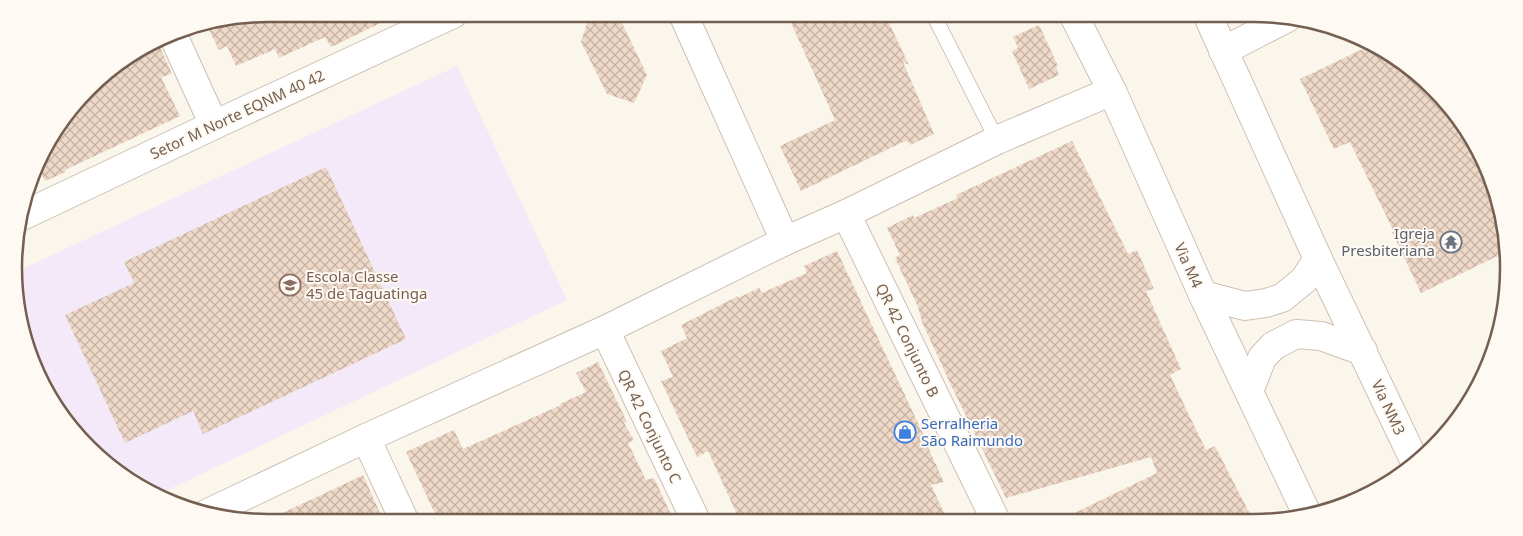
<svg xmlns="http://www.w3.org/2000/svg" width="1523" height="536" viewBox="0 0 1523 536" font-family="'Noto Sans',sans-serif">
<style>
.education{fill:#f3e9f8}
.building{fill:url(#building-cross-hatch)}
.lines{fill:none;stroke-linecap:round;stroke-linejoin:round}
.lane-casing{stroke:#cdbfb3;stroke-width:16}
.street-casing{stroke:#cdbfb3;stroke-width:30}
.secondary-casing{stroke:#cfc0b1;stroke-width:30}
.lane{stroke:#fff;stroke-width:14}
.street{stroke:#fff;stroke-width:28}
.secondary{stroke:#fff;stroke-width:28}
.labels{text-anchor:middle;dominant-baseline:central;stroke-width:4;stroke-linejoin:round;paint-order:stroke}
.street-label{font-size:15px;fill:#745f51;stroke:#fefaf3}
.worship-label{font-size:15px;fill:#5b616d;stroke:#fefaf3;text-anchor:end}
.education-label{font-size:15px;fill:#785e54;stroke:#fefaf3;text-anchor:start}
.shop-label{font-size:15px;fill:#366cbe;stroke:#fefaf3;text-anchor:start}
.rim{fill:none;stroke:#745f51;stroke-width:2.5}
</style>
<defs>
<pattern id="building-cross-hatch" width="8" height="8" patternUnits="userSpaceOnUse" patternTransform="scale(1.25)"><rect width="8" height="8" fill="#eed8c7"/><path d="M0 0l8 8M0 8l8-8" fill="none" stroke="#c5b2a4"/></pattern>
</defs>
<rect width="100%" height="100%" fill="#fbf6ec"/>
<path class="education" d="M457,66L567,300L159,494L127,479L57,409L22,334L18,271Z"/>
<g class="building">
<path d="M268,14H399L331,47L325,37L279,58L275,49L236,66L227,46L219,50L207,26Z"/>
<path d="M590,14H603L622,23L647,75L634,103L607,94L581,42Z"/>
<path d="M787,14H885L909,65L903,62L934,134L910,145L908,141L903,142L801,191L780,146L835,120Z"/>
<path d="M1039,25L1058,66H1056L1059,75L1029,89L1012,51L1018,48L1013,37Z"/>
<path d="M157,41L172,74L161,77L180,116L65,170L66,172L45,181L37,164L40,155L100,77Z"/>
<path d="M1369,46L1410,66L1475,141L1507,235L1506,252L1421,293L1392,232H1394L1350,142L1334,149L1300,79Z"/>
<path d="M1072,141L1128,254L1137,250L1154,289L1146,291L1181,369L1170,375L1188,413L1206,450L1215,446L1253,520L1058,521L1157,473L1151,457L1006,498L951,385L922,322L918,307L895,258L900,255L887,228L913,215L914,218L958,198L956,195Z"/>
<path d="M326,167L406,339L203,434L193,411L125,443L65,315L134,283L124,262Z"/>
<path d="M837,251L927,442L926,443L944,482L931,485L948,521H740L708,451L697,457L661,381L673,377L661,351L687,338L681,325L738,296V298L759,288L762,293L807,273L804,266Z"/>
<path d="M598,362L627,422L624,423L634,440L628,443L646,480L654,478L674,521L439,522L406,452L454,430L463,449L561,405L560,404L586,392L576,373Z"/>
<path d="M363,475L384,522H263L334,489Z"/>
</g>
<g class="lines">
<g class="lane-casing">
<path id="lane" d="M933,14L997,140"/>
</g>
<g class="street-casing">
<g id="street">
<path d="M683,14L785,241"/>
<path d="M172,33L214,125"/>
<path d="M1223,51L1287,18"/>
<path d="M846,214L996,521"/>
<path d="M22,216L214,125L453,14"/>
<path d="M605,330L696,521"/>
<path d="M366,438L405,522"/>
<path d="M206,514L366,438L605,330L785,241L846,214L997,140L1112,91"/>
</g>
</g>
<g class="secondary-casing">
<g id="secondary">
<path d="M1073,14L1112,91L1203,295L1307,514"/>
<path d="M1207,14L1318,259L1416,464"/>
<path d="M1203,295L1245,306L1266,303L1282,298L1304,280L1318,259"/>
<path d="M1249,391L1262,358L1273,346L1296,334L1321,336L1363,351"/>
</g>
</g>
<use href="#lane" class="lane"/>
<use href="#street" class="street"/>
<use href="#secondary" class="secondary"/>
</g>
<defs>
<g id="temple-ring" transform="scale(1.125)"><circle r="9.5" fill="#fefaf3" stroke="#6b7280" stroke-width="1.5"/><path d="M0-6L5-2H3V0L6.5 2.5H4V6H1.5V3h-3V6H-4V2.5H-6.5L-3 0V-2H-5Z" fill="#6b7280"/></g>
<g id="school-ring" transform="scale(1.125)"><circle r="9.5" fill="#fefaf3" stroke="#8d6e63" stroke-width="1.5"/><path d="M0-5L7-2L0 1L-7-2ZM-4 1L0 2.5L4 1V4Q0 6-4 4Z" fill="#8d6e63"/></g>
<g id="shop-ring" transform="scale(1.125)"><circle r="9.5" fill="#fefaf3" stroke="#3f7fe0" stroke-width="1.5"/><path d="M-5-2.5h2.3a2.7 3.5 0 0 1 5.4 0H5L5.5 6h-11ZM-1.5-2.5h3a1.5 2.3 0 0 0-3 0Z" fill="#3f7fe0"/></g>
</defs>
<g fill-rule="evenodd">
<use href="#temple-ring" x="1451" y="242"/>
<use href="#school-ring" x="290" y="285"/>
<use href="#shop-ring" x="905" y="432"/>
</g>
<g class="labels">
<g class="street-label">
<text transform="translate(237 114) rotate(-25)">Setor M Norte EQNM 40 42</text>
<text transform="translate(1189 265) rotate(66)">Via M4</text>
<text transform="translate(908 340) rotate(64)">QR 42 Conjunto B</text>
<text transform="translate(1389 407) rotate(65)">Via NM3</text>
<text transform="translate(650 426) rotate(64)">QR 42 Conjunto C</text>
</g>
<g class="worship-label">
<text x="1435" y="233">Igreja<tspan x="1435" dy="17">Presbiteriana</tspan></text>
</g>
<g class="education-label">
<text x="306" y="276">Escola Classe<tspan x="306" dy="17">45 de Taguatinga</tspan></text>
</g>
<g class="shop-label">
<text x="921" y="423">Serralheria<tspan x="921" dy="17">São Raimundo</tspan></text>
</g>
</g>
<path d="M0 0H1523V536H0ZM268 22H1254A246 246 0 0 1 1500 268V268A246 246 0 0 1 1254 514H268A246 246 0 0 1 22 268V268A246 246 0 0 1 268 22Z" fill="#fefaf3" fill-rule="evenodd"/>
<path class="rim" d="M268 22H1254A246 246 0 0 1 1500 268V268A246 246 0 0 1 1254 514H268A246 246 0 0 1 22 268V268A246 246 0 0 1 268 22Z"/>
</svg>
